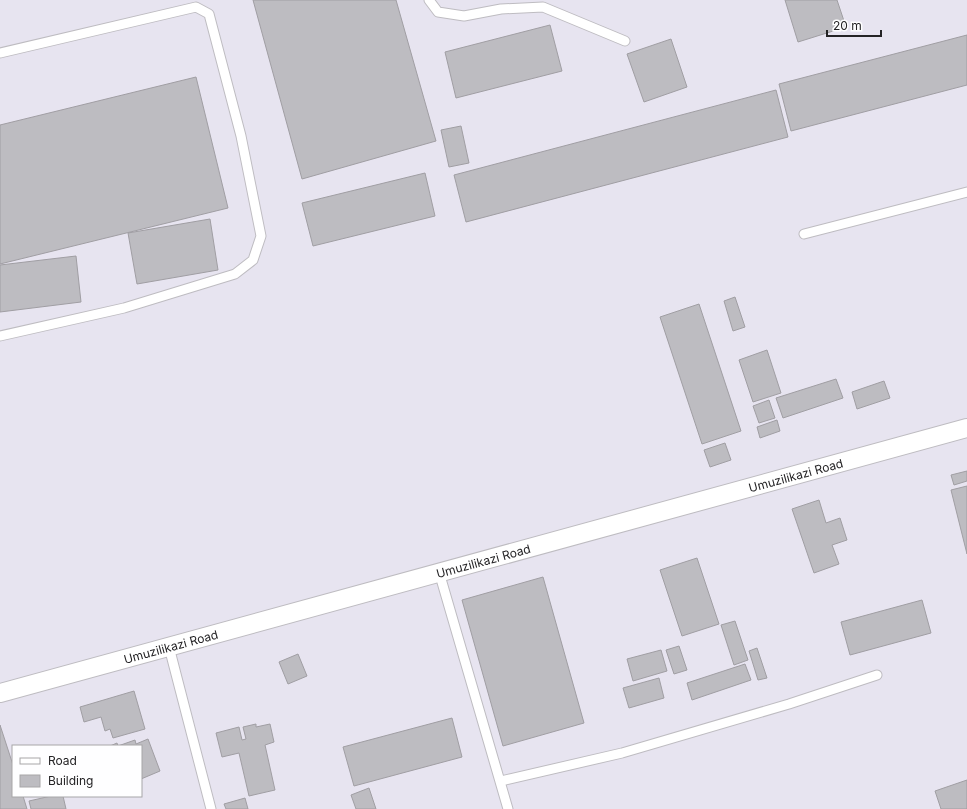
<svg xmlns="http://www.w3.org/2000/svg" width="967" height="809" viewBox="0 0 967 809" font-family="Inter,sans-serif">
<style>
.built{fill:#e7e4f0;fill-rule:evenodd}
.building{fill:#bdbcc1;stroke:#a09ea3}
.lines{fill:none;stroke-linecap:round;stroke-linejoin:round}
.service-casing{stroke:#bebcc1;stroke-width:11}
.minor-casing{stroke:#bebcc1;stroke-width:20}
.service{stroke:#fff;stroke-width:9}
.minor{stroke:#fff;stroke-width:18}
.labels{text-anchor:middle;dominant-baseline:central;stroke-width:3;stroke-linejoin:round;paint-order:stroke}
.street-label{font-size:12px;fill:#242325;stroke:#fefeff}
</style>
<rect width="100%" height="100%" fill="#f1f0f5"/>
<path class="built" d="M0,0H967V809H0ZM13,746H141V796H13Z"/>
<g class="building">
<path d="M253,0H396L436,141L302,179Z"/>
<path d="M785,0H837L846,27L798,42Z"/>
<path d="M550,25L562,71L456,98L445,52Z"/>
<path d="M967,35V85L791,131L779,84Z"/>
<path d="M671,39L687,87L644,102L627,54Z"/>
<path d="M196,77L228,208L0,264V125Z"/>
<path d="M776,90L788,137L466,222L454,175Z"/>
<path d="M461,126L469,163L449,167L441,130Z"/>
<path d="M425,173L435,216L313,246L302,203Z"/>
<path d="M210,219L218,270L137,284L128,233Z"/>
<path d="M76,256L81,302L0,312V265Z"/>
<path d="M735,297L745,327L733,331L724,301Z"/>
<path d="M699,304L741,431L702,444L660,317Z"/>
<path d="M767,350L781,393L753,402L739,360Z"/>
<path d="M836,379L843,398L783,418L776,398Z"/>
<path d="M884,381L890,398L857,409L852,392Z"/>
<path d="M769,400L775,418L759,423L753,406Z"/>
<path d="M777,420L780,431L760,438L757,427Z"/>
<path d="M725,443L731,460L710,467L704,450Z"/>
<path d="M967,471V481L954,485L951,475Z"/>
<path d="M967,486V554L951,490Z"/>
<path d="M819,500L826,523L840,518L847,540L832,545L839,564L814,573L792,509Z"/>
<path d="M697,558L719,624L682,636L660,570Z"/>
<path d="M543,577L584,723L503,746L462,600Z"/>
<path d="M922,600L931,633L850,655L841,622Z"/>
<path d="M735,621L748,660L734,665L721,625Z"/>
<path d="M679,646L687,670L674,674L666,650Z"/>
<path d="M757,648L767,678L758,680L749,651Z"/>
<path d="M661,650L667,671L633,681L627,659Z"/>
<path d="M298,654L307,676L288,684L279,662Z"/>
<path d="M745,664L751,680L692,700L687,683Z"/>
<path d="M659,678L664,698L629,708L623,688Z"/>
<path d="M134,691L145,729L113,738L110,729L105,731L101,717L84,722L80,707Z"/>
<path d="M452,718L462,757L354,786L343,747Z"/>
<path d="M256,724V727L270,724L274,742L265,745L275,790L249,796L239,753L222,757L216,733L239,727L242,740L246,739L243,727Z"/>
<path d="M0,725L13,765V796H23L27,809H0Z"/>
<path d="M148,739L160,771L141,779V746H110L117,743L118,746L135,740L136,744Z"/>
<path d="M967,780V809H941L935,791Z"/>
<path d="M369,788L376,809H356L351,795Z"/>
<path d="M51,796H63L66,809H31L29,801Z"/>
<path d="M245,798L248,809H226L224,804Z"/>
</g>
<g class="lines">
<g class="service-casing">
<g id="service">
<path d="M429,0L438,12L464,16L501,9L543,7L625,41"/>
<path d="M0,53L196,7L209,14L241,136L261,236L253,260L235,274L124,308L0,336"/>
<path d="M804,234L967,192"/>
<path d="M439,572L508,809"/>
<path d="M169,647L211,809"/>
<path d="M501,781L622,753L789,704L877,675"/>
</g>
</g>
<g class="minor-casing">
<g id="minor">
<path id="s1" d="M0,693L967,428"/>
</g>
</g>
<use href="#service" class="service"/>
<use href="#minor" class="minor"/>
</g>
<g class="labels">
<g class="street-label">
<text stroke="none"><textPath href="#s1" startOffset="825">Umuzilikazi Road</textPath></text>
<text stroke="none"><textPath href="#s1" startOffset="501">Umuzilikazi Road</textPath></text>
<text stroke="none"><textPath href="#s1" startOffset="177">Umuzilikazi Road</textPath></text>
</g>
</g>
<rect x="12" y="745" width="130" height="52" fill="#fefeff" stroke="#a7a6a8"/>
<rect x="20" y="758" width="20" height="6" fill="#ffffff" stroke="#a7a6a8"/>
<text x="48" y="765" font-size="12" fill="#242325">Road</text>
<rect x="20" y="775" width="20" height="12" fill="#bdbcc1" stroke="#a7a6a8"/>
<text x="48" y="785" font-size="12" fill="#242325">Building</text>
<path d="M827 30v6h54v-6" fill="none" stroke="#242325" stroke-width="2"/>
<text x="833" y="30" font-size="12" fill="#242325" stroke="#fefeff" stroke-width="3" paint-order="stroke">20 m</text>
</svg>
